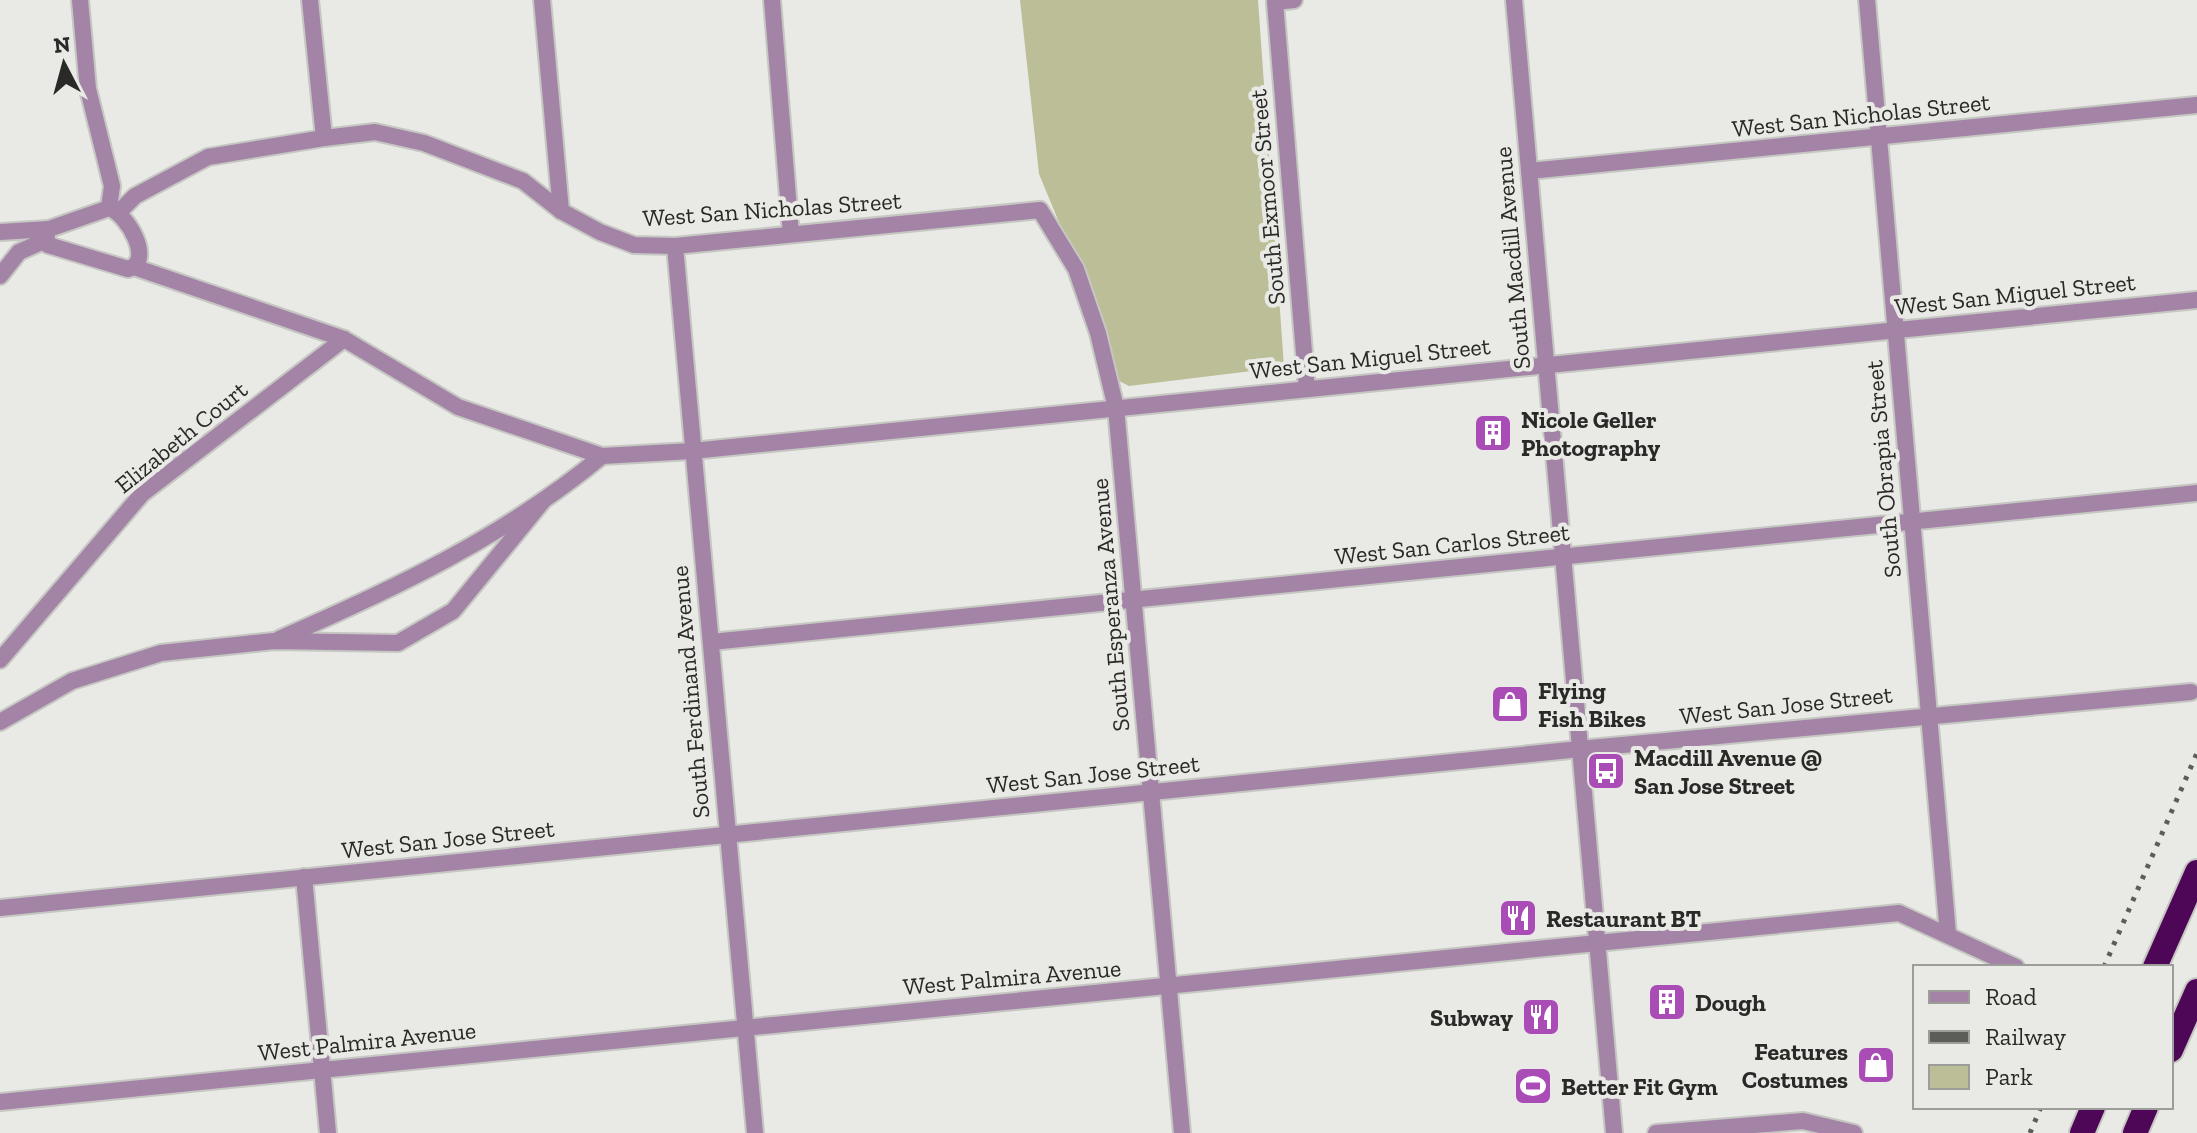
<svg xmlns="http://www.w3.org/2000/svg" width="2197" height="1133" viewBox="0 0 2197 1133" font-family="'Zilla Slab',serif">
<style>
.green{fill:#bcbe97}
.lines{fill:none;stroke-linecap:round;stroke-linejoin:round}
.minor-casing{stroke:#c6c7c3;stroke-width:20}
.tertiary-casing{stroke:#c6c7c3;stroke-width:20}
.motorway-casing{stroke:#c6c7c3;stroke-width:28}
.minor{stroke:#a384a6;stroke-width:16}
.tertiary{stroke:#a384a6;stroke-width:16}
.motorway{stroke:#4e0757;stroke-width:24}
.rail{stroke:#5c5c59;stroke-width:5;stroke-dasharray:4 8;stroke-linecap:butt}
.labels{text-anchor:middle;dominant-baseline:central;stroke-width:8;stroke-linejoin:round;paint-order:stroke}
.street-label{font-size:24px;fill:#292927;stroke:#e9eae5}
.poi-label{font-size:24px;font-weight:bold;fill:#292927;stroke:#e9eae5;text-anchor:start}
</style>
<rect width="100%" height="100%" fill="#e9eae5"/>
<path class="green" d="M1020,0H1258L1284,367L1129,386L1109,376L1098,316L1039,174Z"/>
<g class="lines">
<g class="minor-casing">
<g id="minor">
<path d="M80,0L88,89L112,186L109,208"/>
<path d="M310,0L324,138"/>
<path d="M542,0L561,211"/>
<path d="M772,0L791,234"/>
<path d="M1294,0L1275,2L1307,389"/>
<path d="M1867,0L1948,934"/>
<path d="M1529,171L2197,105"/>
<path d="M109,208C127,213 155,262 128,269L48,245L46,233L49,229Z"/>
<path d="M119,212L135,196L208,157L324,138L375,132L424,143L523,181L561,211L600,232L634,245L675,246L1040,210L1076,269L1098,333L1116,408L1182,1133"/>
<path d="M0,232L49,229"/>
<path d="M675,246L755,1133"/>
<path d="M134,267L344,339L458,407L602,456L692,451L2197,300"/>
<path d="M0,276L19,252L46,240"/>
<path d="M279,639C394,589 504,537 602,456"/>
<path d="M711,642L2197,493"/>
<path d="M0,660L142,494L344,339"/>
<path d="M0,722L72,681L161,653L274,641L398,643L453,611L543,501"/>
<path d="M304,877L328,1133"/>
<path d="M0,908L1590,748L2191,692"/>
<path d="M0,1102L1899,913L2016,967"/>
<path d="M1656,1133L1803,1121L1854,1133"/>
</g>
</g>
<g class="tertiary-casing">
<path id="tertiary" d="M1514,0L1614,1133"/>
</g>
<g class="motorway-casing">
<g id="motorway">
<path d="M2155,967L2197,872"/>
<path d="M2171,1050L2197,991"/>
<path d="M2082,1133L2093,1107"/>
<path d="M2135,1133L2146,1107"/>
</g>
</g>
<use href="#minor" class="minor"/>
<use href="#tertiary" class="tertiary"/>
<use href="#motorway" class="motorway"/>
<g class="rail">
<path d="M2104,967L2197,753"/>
<path d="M2030,1133L2041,1107"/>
</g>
</g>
<defs>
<g id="building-square" transform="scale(2)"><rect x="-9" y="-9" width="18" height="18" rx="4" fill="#aa4cb6" stroke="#e9eae5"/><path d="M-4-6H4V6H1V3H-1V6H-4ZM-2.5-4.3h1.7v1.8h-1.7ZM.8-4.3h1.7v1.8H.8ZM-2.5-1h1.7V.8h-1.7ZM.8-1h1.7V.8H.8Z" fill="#fff"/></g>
<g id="shop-square" transform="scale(2)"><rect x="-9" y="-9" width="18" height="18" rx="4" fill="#aa4cb6" stroke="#e9eae5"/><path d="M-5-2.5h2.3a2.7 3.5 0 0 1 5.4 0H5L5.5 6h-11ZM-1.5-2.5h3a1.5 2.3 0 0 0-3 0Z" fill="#fff"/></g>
<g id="bus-square" transform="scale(2)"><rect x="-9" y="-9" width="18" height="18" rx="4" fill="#aa4cb6" stroke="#e9eae5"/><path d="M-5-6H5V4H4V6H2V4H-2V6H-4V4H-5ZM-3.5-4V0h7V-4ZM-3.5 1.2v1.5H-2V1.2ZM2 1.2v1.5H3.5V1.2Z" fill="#fff"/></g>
<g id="restaurant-square" transform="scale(2)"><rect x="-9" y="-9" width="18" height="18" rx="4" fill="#aa4cb6" stroke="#e9eae5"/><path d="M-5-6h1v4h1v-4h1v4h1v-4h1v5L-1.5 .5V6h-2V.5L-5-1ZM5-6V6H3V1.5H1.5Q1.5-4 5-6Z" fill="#fff"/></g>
<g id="stadium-square" transform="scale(2)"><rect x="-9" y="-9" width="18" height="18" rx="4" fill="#aa4cb6" stroke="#e9eae5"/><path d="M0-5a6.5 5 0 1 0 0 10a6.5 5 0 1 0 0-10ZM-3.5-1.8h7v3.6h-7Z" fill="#fff"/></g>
</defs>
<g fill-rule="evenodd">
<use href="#building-square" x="1493" y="433"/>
<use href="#shop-square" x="1510" y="704"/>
<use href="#bus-square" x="1606" y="771"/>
<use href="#restaurant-square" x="1518" y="918"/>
<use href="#building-square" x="1667" y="1002"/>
<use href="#restaurant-square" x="1541" y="1017"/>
<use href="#shop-square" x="1876" y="1065"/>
<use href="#stadium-square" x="1533" y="1086"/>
</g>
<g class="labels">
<g class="street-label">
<text transform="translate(1861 115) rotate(-6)">West San Nicholas Street</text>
<text transform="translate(1267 197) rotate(-95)">South Exmoor Street</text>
<text transform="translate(772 209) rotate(-4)">West San Nicholas Street</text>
<text transform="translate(1512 258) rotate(-95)">South Macdill Avenue</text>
<text transform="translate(2015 294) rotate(-6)">West San Miguel Street</text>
<text transform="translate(1370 358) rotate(-6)">West San Miguel Street</text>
<text transform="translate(181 437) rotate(-39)">Elizabeth Court</text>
<text transform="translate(1883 469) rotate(-95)">South Obrapia Street</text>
<text transform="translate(1452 544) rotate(-6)">West San Carlos Street</text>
<text transform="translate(1110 605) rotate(-95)">South Esperanza Avenue</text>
<text transform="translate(690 692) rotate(-95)">South Ferdinand Avenue</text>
<text transform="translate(1786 705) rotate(-6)">West San Jose Street</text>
<text transform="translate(1093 774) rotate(-6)">West San Jose Street</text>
<text transform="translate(448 839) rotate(-6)">West San Jose Street</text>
<text transform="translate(1012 977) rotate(-5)">West Palmira Avenue</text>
<text transform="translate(367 1041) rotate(-6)">West Palmira Avenue</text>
</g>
<g class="poi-label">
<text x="1521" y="419">Nicole Geller<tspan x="1521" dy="28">Photography</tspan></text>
<text x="1538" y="690">Flying<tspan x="1538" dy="28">Fish Bikes</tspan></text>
<text x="1634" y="757">Macdill Avenue @<tspan x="1634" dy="28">San Jose Street</tspan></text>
<text x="1546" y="918">Restaurant BT</text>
<text x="1695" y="1002">Dough</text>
<text x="1513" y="1017" text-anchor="end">Subway</text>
<text x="1848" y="1051" text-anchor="end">Features<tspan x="1848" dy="28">Costumes</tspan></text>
<text x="1561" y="1086">Better Fit Gym</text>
</g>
</g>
<rect x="1913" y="965" width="260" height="144" fill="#e9eae5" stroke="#9c9d99" stroke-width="2"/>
<rect x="1929" y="991" width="40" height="12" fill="#a384a6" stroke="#9c9d99" stroke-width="2"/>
<text x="1985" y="1005" font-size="24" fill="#292927">Road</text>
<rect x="1929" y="1031" width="40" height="12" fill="#5c5c59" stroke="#9c9d99" stroke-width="2"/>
<text x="1985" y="1045" font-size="24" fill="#292927">Railway</text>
<rect x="1929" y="1065" width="40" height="24" fill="#bcbe97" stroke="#9c9d99" stroke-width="2"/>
<text x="1985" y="1085" font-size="24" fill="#292927">Park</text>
<g transform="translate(64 64) rotate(354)" stroke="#e9eae5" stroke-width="6" paint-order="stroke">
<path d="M0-6L14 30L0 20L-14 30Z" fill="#292927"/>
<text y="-12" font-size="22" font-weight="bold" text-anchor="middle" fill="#292927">N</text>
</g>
</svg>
